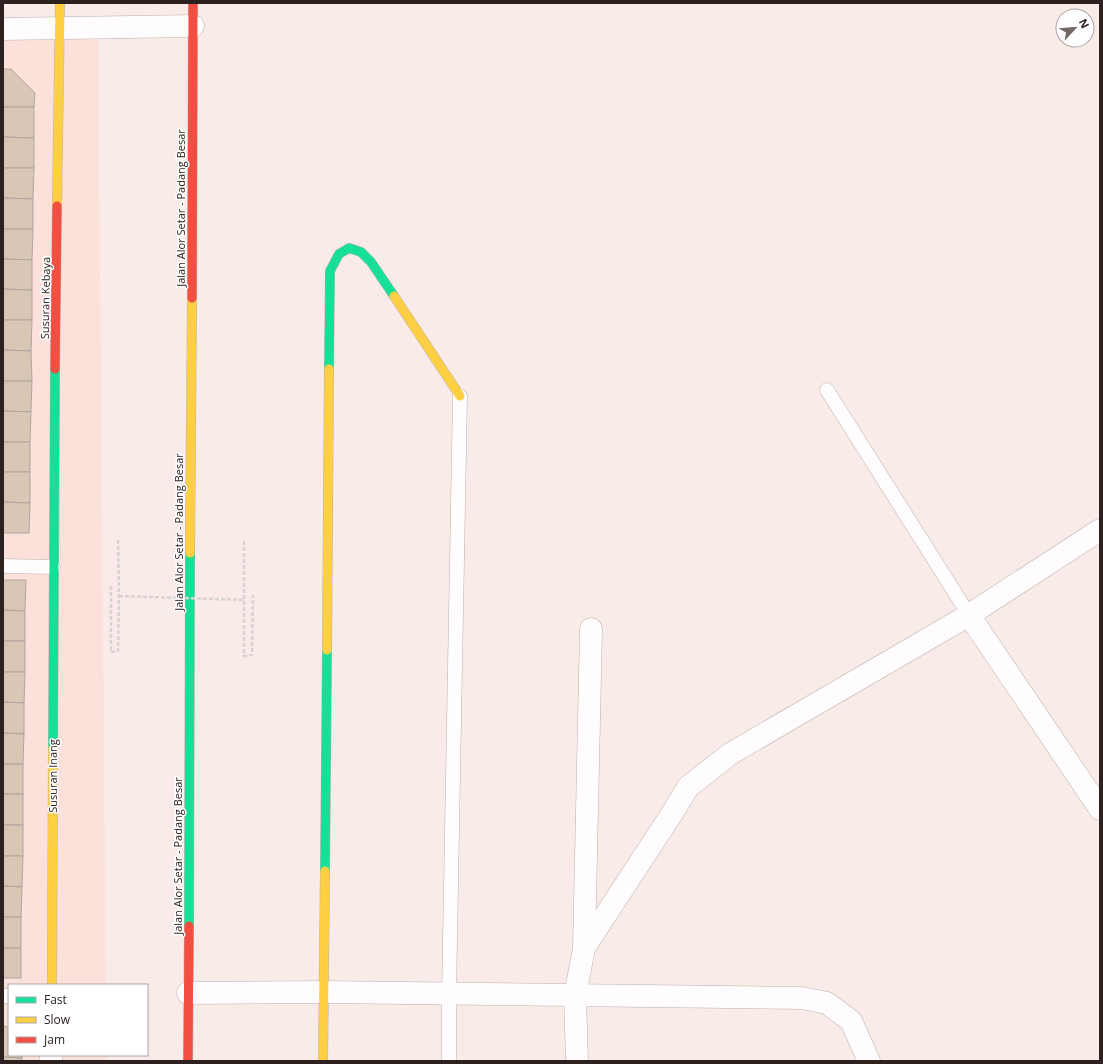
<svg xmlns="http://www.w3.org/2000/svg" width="1103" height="1064" viewBox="0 0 1103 1064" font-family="'Open Sans',sans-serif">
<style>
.built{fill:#fce1db}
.building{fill:#dac6b4;stroke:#afa5a0}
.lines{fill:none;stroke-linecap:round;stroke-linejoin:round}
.lane-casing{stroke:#bcb1ae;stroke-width:15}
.street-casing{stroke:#bcb1ae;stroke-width:23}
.fast-casing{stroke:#bcb1ae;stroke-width:10}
.slow-casing{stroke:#bcb1ae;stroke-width:10}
.jam-casing{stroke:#bcb1ae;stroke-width:10}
.path{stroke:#d7d3d2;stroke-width:2.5;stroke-dasharray:4 2;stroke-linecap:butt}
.lane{stroke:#fefcfc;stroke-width:14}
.street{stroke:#fefcfc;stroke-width:22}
.fast{stroke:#16e098;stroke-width:9}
.slow{stroke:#ffcf43;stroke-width:9}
.jam{stroke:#f24e42;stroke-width:9}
.path-bridge{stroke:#d7d3d2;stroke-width:2.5;stroke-dasharray:4 2;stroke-linecap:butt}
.labels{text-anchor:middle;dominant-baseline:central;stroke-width:3;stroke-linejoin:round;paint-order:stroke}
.street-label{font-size:11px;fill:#2c211f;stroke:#fff}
</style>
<rect width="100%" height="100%" fill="#f9ebe8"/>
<path class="built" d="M3,39H98L106,985H9V1055H107V1061H3Z"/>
<g class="building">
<path d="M3,69H11L35,93L34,107H3Z"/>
<path d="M3,107H34V138L3,137Z"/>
<path d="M3,137L34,138V168H3Z"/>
<path d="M3,168H34L33,199L3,198Z"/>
<path d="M3,198L33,199V229H3Z"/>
<path d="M3,229H33L32,260L3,259Z"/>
<path d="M3,259L32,260V290L3,289Z"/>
<path d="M3,289L32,290V320H3Z"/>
<path d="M3,320H32L31,351L3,350Z"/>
<path d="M3,350L31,351L32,381H3Z"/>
<path d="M3,381H32L31,412L3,411Z"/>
<path d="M3,411L31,412L30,442H3Z"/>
<rect x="3" y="442" width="27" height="30"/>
<path d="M3,472H30V503L3,502Z"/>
<path d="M3,502L30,503L29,533H3Z"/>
<path d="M3,580H26L25,611L3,610Z"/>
<path d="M3,610L25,611V641H3Z"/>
<rect x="3" y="641" width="22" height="31"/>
<path d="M3,672H25L24,703L3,702Z"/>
<path d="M3,702L24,703V734L3,733Z"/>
<path d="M3,733L24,734L23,764H3Z"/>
<rect x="3" y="764" width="20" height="30"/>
<rect x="3" y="794" width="20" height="31"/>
<rect x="3" y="825" width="20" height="31"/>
<path d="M3,856H23L22,887L3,886Z"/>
<path d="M3,886L22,887L21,917H3Z"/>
<rect x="3" y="917" width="18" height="31"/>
<rect x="3" y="948" width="18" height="30"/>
<path d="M3,1026L9,1027V1055H22V1058L3,1057Z"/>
<path d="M3,1057L22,1058V1061H3Z"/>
</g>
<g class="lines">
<g class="lane-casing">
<g id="lane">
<path d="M827,390L969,615"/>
<path d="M3,566L53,567"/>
<path d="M3,996H9"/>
<path d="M449,1061V994L460,396"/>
</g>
</g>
<g class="street-casing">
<g id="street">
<path d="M3,29L193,26"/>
<path d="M969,615L1100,809"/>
<path d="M584,948L671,815L688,787L730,754L969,615L1100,530"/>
<path d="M188,993L324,992L802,998L827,1003L851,1021L869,1061"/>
<path d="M51,1061V1055"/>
<path d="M577,1061L575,996L584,948L591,629"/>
</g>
</g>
<g class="fast-casing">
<g id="fast">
<path d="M329,369L330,271L339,254L349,248L361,252L371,262L394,296"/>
<path d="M53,749L55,369"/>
<path d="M325,871L327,650"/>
<path d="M189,926L190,553"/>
</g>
</g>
<g class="slow-casing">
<g id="slow">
<path d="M57,206L60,3"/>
<path d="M394,296L460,396"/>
<path d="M190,553L192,298"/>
<path d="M327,650L329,369"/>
<path d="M52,985L53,749"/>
<path d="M323,1061L325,871"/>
</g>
</g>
<g class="jam-casing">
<g id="jam">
<path d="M192,298L193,3"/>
<path d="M55,369L57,206"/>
<path d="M188,1061L189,926"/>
</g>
</g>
<g class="path">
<path d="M244,541V656L252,655L253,595"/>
<path d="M111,586V652L118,651L119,596L118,538"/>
</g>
<use href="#lane" class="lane"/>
<use href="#street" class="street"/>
<use href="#fast" class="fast"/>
<use href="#slow" class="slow"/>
<use href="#jam" class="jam"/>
<path class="path-bridge" d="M119,596L245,600"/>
</g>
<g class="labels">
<g class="street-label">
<text transform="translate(180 208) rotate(-90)">Jalan Alor Setar - Padang Besar</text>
<text transform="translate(45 298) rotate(-89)">Susuran Kebaya</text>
<text transform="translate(178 532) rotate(-90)">Jalan Alor Setar - Padang Besar</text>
<text transform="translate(52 776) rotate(-90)">Susuran Inang</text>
<text transform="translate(177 856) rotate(-90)">Jalan Alor Setar - Padang Besar</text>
</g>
</g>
<rect width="1103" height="1064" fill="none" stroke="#2c211f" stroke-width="8"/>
<rect x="8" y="984" width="140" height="72" fill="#ffffff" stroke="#aba6a5"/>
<rect x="16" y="997" width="20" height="6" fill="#16e098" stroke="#aba6a5"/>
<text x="44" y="1004" font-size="12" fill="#2c211f">Fast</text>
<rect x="16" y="1017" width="20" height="6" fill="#ffcf43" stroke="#aba6a5"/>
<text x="44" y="1024" font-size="12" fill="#2c211f">Slow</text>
<rect x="16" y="1037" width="20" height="6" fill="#f24e42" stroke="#aba6a5"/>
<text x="44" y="1044" font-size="12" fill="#2c211f">Jam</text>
<g transform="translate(1075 28) rotate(64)"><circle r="19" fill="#ffffff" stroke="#aba6a5"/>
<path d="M0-3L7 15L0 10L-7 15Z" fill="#746865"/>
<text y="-6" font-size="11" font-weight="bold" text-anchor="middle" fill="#2c211f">N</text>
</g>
</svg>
